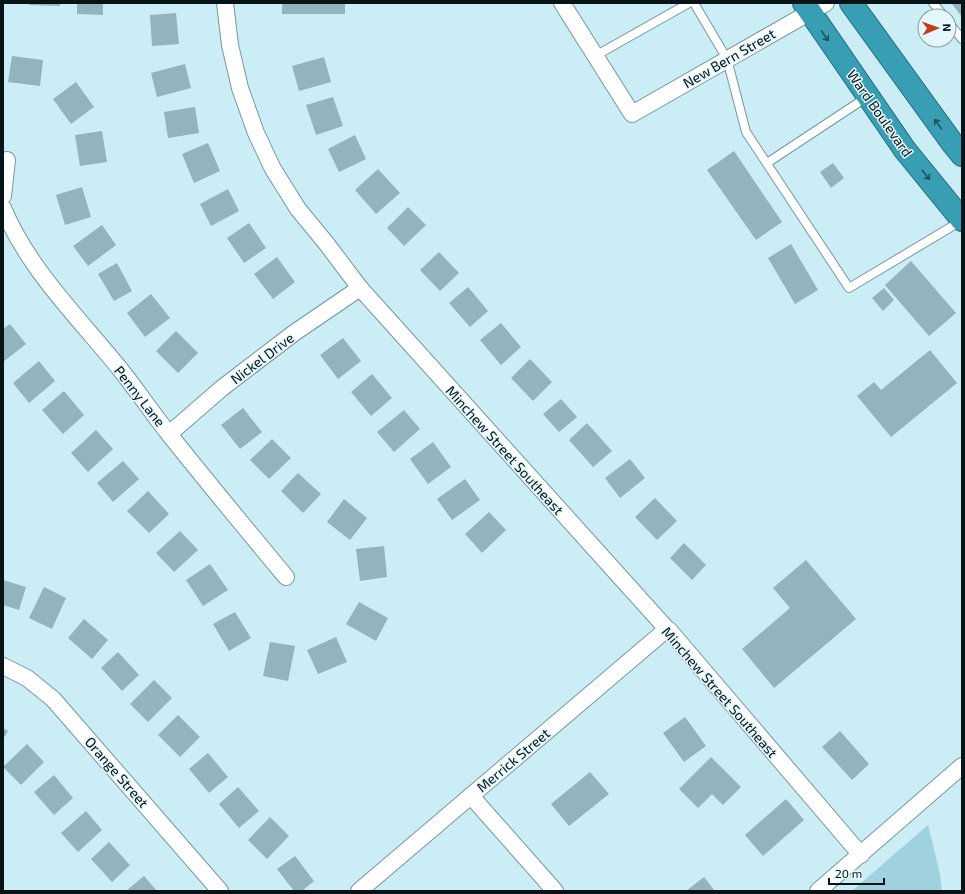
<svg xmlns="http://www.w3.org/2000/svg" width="965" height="894" viewBox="0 0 965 894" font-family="'Exo 2',sans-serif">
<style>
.green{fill:#9fd1de}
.building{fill:#93b4bc}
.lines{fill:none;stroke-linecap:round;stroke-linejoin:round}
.lane-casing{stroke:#77979f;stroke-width:10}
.street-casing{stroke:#77979f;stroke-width:18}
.highway-casing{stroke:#266d7d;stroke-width:24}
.lane{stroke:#fff;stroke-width:8}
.street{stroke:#fff;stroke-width:16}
.highway{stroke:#379eb4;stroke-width:22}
.oneway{stroke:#1d525d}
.labels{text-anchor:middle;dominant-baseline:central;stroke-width:3;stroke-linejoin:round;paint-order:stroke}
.street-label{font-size:14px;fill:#071316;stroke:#e3f7fc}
</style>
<rect width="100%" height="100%" fill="#cbedf5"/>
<path class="green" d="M928,825L940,874L942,891H852Z"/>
<g class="building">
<path d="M29,3H60V6L29,5Z"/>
<path d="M77,3H103V15L77,14Z"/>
<rect x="282" y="3" width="63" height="11"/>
<path d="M954,3H962V17L952,4Z"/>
<path d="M176,13L179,44L152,46L150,15Z"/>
<path d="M12,56L43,60L40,86L8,82Z"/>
<path d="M324,57L331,82L299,91L292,66Z"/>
<path d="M185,64L191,88L157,97L151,73Z"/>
<path d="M76,82L94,107L71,124L53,99Z"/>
<path d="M333,97L343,126L316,135L306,105Z"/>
<path d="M195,107L199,133L168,138L164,112Z"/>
<path d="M102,131L107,162L80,166L75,135Z"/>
<path d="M355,135L366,159L339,172L328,149Z"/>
<path d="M208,143L220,171L194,183L182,154Z"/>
<path d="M734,151L782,222L756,240L707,170Z"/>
<path d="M833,163L844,178L831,188L820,172Z"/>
<path d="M378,169L400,193L376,214L355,190Z"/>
<path d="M82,187L91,217L65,225L56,195Z"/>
<path d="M228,189L239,211L211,226L200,204Z"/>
<path d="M408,207L426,225L404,246L387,228Z"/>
<path d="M249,223L266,248L244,263L227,238Z"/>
<path d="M102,225L116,245L88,266L73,246Z"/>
<path d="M791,244L818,290L795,304L768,258Z"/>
<path d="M439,252L459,273L440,291L420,270Z"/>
<path d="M277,257L295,282L273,299L254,274Z"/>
<path d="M911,261L956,313L929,336L885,285Z"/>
<path d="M117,263L132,291L114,301L98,274Z"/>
<path d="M468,287L488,311L470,327L449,303Z"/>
<path d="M884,288L894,300L883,311L872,298Z"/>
<path d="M151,294L170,318L145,337L127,313Z"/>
<path d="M501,323L521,347L501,365L480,340Z"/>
<path d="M10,324L26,344L3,362V329Z"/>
<path d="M176,331L198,353L178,373L156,351Z"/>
<path d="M343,338L361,361L338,379L320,355Z"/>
<path d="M930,350L957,383L891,437L857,396L874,382L881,390Z"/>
<path d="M530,359L552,382L533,401L511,378Z"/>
<path d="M39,361L55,381L29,403L13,383Z"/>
<path d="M372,374L392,398L371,416L351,392Z"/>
<path d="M64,391L84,415L63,434L42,410Z"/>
<path d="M561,399L577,417L559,432L543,414Z"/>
<path d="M243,408L262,432L240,449L221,425Z"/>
<path d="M404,410L420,429L394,452L377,432Z"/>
<path d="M587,423L612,451L593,467L569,440Z"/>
<path d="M96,430L113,449L88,472L71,453Z"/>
<path d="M272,439L291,458L269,479L250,460Z"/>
<path d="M433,442L451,467L428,484L410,459Z"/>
<path d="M630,459L645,478L620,498L605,478Z"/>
<path d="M123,461L139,479L113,502L97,483Z"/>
<path d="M298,473L321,494L303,513L281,491Z"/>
<path d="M465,479L480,500L452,520L437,499Z"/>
<path d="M148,491L169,514L149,533L127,511Z"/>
<path d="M655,498L677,521L657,540L635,517Z"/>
<path d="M344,499L367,518L350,540L327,522Z"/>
<path d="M489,512L506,530L482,553L465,534Z"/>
<path d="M180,531L198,550L174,572L156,553Z"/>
<path d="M684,543L706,565L692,580L670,558Z"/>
<path d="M384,546L387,577L360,581L356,549Z"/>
<path d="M806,560L856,619L774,688L742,649L790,608L773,588Z"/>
<path d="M210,564L228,590L203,606L186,580Z"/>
<path d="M3,580L26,587L19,610L3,605Z"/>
<path d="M44,587L66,598L52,629L29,618Z"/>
<path d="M359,602L388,618L376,641L346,624Z"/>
<path d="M235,612L251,638L229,651L213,624Z"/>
<path d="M84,619L108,640L92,659L68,638Z"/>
<path d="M336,637L347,662L318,674L307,650Z"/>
<path d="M270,642L295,646L288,681L263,676Z"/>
<path d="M118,652L139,675L122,691L101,668Z"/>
<path d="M154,680L172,698L148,722L130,704Z"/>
<path d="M178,715L200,737L180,757L158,735Z"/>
<path d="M685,717L706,746L684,762L663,733Z"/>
<path d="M3,728L8,731L3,739Z"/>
<path d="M840,731L869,764L852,780L822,747Z"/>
<path d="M27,744L44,762L21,785L3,767Z"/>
<path d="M208,753L228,777L209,793L189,769Z"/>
<path d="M711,757L741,787L723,805L712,794L698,808L679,789Z"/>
<path d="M590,772L609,794L569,826L551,804Z"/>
<path d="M54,775L73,798L54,815L34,792Z"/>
<path d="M238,787L259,811L239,828L219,804Z"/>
<path d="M786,799L804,820L763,856L745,835Z"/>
<path d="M86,811L102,830L78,852L61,833Z"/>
<path d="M270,817L289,836L267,859L248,840Z"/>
<path d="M109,842L130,865L112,882L91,859Z"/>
<path d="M295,856L314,881L302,891H294L277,869Z"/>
<path d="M144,876L157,891H126Z"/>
<path d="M704,877L715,891H686Z"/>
</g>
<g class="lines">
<g class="lane-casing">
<g id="lane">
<path d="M694,3L727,59L746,132L849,288L961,221"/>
<path d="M933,3L944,16"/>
<path d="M949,23L962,39"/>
<path d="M595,56L689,3"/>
<path d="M767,163L867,97"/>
</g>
</g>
<g class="street-casing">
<g id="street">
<path d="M225,3L230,45L240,88L256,133L273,169L298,209L326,243L360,288L667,629L669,630L861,855"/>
<path d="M562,3L632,114L826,3"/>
<path d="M3,196L7,160"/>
<path d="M3,208C29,270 78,317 120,369C137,390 152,413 169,434C207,482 247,530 286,577"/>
<path d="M169,434L222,388L294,333L360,288"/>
<path d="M3,666L27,678L53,699L220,891"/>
<path d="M471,796L555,891"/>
<path d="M359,891L667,629"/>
<path d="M818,891L962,766"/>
</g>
</g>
<g class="highway-casing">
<g id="highway">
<path d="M804,3L905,150L962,220"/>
<path d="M851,3L953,144L962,155"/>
</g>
</g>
<use href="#lane" class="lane"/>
<use href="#street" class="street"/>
<use href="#highway" class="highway"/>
</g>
<defs><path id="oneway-shaft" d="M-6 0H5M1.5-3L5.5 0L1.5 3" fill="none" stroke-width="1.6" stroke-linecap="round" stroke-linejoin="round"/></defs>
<g class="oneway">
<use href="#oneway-shaft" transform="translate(825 36) rotate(55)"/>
<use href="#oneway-shaft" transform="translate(938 124) rotate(-126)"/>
<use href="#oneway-shaft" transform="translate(926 175) rotate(51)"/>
</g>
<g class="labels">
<g class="street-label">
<text transform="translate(729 58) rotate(-30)">New Bern Street</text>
<text transform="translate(880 113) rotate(55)">Ward Boulevard</text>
<text transform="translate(262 358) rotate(-37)">Nickel Drive</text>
<text transform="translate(140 396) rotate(52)">Penny Lane</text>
<text transform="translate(505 450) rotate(48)">Minchew Street Southeast</text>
<text transform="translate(720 692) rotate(49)">Minchew Street Southeast</text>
<text transform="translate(513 760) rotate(-40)">Merrick Street</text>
<text transform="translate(117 772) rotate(49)">Orange Street</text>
</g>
</g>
<rect width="965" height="894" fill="none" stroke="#071316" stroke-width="8"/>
<g transform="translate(937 28) rotate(88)"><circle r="19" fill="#e3f7fc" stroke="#8b9ca0"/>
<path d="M0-3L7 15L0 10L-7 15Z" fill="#c53c17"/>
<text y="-6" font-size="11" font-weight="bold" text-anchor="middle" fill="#071316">N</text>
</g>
<path d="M829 878v6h55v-6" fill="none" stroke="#071316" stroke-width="2"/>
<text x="835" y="878" font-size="12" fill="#071316" stroke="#e3f7fc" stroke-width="3" paint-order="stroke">20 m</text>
</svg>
